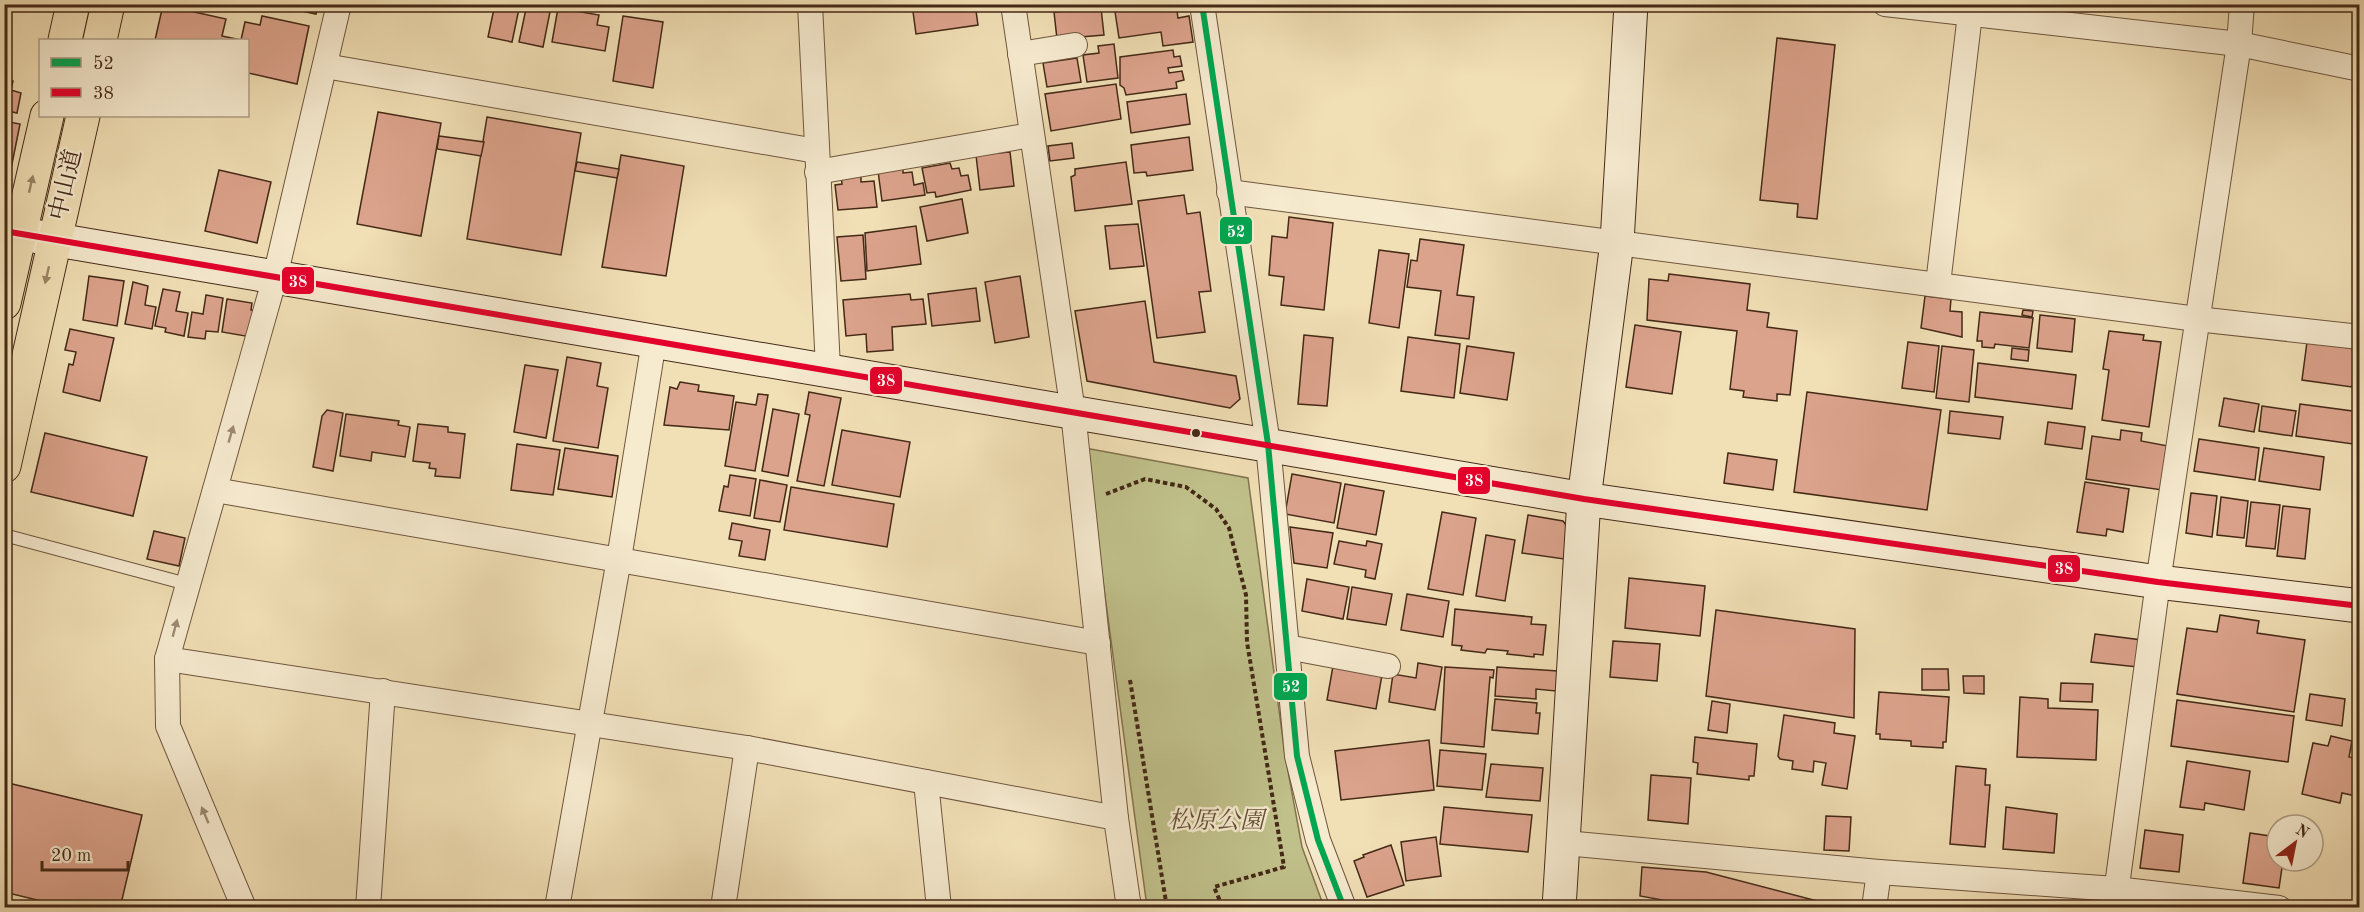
<svg xmlns="http://www.w3.org/2000/svg" width="2364" height="912" viewBox="0 0 2364 912" font-family="'Old Standard TT','Noto Serif JP',serif">
<style>
.green{fill:#c0c08a;stroke:#827450;stroke-width:1.5}
.building{fill:#dca38c;stroke:#442917;stroke-width:1.5}
.lines{fill:none;stroke-linecap:round;stroke-linejoin:round}
.lane-casing{stroke:#6f563e;stroke-width:14}
.street-casing{stroke:#6f563e;stroke-width:26}
.secondary-casing{stroke:#442917;stroke-width:35}
.highway-casing{stroke:#442917;stroke-width:35}
.path{stroke:#442917;stroke-width:4;stroke-dasharray:4.5 3;stroke-linecap:butt}
.lane{stroke:#f6eacf;stroke-width:12}
.street{stroke:#f6eacf;stroke-width:24}
.secondary{stroke:#f6eacf;stroke-width:33}
.highway{stroke:#f1dfb5;stroke-width:33}
.bus-1-casing{stroke:#f6eacf;stroke-width:10}
.bus-2-casing{stroke:#f6eacf;stroke-width:10}
.bus-1{stroke:#00a651;stroke-width:6}
.bus-2{stroke:#e4002b;stroke-width:6}
.oneway{fill:#9a8466}
.oneway2{fill:#9d8a73}
.bus-dot{fill:#442917;stroke:#f6eacf;stroke-width:2}
.labels{text-anchor:middle;dominant-baseline:central;stroke-width:5;stroke-linejoin:round;paint-order:stroke}
.street-label{font-size:24px;fill:#442917;stroke:#f6eacf}
.park-label{font-size:24px;font-style:italic;fill:#634f34;stroke:#f6eacf}
.line-badge{stroke:#f6eacf;stroke-width:2}
.badge-label{font-size:16px;text-anchor:middle;font-weight:bold;fill:#fff}
</style>
<rect width="100%" height="100%" fill="#f1dfb5"/>
<filter id="stains"><feTurbulence type="fractalNoise" baseFrequency=".00333" numOctaves="4"/><feColorMatrix values="0 0 0 0 .2 0 0 0 0 .09 0 0 0 0 .02 0 0 0 .5 -.17"/></filter>
<radialGradient id="worn" r=".72"><stop offset=".6" stop-color="#630" stop-opacity="0"/><stop offset="1" stop-color="#630" stop-opacity=".3"/></radialGradient>
<path class="green" d="M1085,448L1248,478L1285,755L1302,847L1324,907H1147Z"/>
<g class="building">
<path d="M309,4L318,6L316,14L274,5Z"/>
<path d="M495,4H520L512,42L488,37Z"/>
<path d="M527,4L551,7L543,47L519,42Z"/>
<path d="M912,4H975L978,25L916,34Z"/>
<path d="M1176,4L1178,18L1189,16L1193,42L1163,46L1161,32L1119,38L1114,5Z"/>
<path d="M163,5L226,19L222,36L241,40L245,22L260,25L262,16L309,26L297,84L248,73V40H155Z"/>
<path d="M558,8L599,15L597,25L609,27L605,51L552,42Z"/>
<path d="M1101,8L1104,35L1057,39L1054,12Z"/>
<path d="M623,16L663,22L653,88L613,81Z"/>
<path d="M1777,38L1835,45L1817,219L1797,217L1798,204L1760,200Z"/>
<path d="M1114,44L1118,78L1087,82L1083,55L1099,53L1098,46Z"/>
<path d="M1173,50L1174,57L1180,56L1182,66L1168,68L1169,73L1182,71L1184,80L1176,82L1177,88L1126,95L1124,88L1120,85V57Z"/>
<path d="M1077,58L1081,82L1047,87L1043,63Z"/>
<path d="M4,79L13,81L11,90L21,93L17,113L4,110Z"/>
<path d="M1116,84L1121,119L1051,131L1045,94Z"/>
<path d="M1186,94L1190,124L1131,133L1127,102Z"/>
<path d="M378,112L441,123L421,236L357,224Z"/>
<path d="M487,117L581,133L561,255L467,239Z"/>
<path d="M4,121L20,124L10,174L4,172Z"/>
<path d="M439,136L484,142L481,156L437,149Z"/>
<path d="M1189,137L1193,170L1147,176L1146,172L1134,173L1131,145Z"/>
<path d="M1072,143L1074,158L1050,161L1048,146Z"/>
<path d="M1010,152L1014,186L980,190L976,155Z"/>
<path d="M621,155L684,166L666,276L602,267Z"/>
<path d="M577,162L619,169L617,178L575,171Z"/>
<path d="M1126,162L1132,204L1075,211L1071,177L1075,175V169Z"/>
<path d="M950,163L952,169L959,168L961,176L968,175L971,190L936,197L935,192L927,193L922,168Z"/>
<path d="M903,168V173L912,172L914,185L923,183L925,195L882,201L878,171Z"/>
<path d="M219,170L271,182L257,243L205,231Z"/>
<path d="M861,173V182L874,181L877,207L838,210L835,185L842,184L841,175Z"/>
<path d="M1184,195L1187,214L1200,212L1211,291L1199,292L1205,332L1157,338L1138,201Z"/>
<path d="M962,199L968,233L927,241L920,207Z"/>
<path d="M1289,217L1333,223L1324,310L1281,305L1284,277L1269,275L1272,236L1287,238Z"/>
<path d="M1138,224L1144,266L1110,269L1105,226Z"/>
<path d="M916,226L921,264L867,271L865,233Z"/>
<path d="M863,235L866,279L841,281L837,237Z"/>
<path d="M1420,239L1464,245L1457,295L1474,297L1469,339L1435,335L1441,291L1407,287L1411,260L1417,261Z"/>
<path d="M1379,250L1409,254L1399,328L1369,323Z"/>
<path d="M1669,274L1750,284L1747,310L1769,313L1767,327L1797,331L1790,395L1777,394V401L1743,397L1744,391L1730,389L1737,331L1647,320L1649,279L1668,281Z"/>
<path d="M89,276L124,281L117,326L83,320Z"/>
<path d="M1020,276L1029,337L995,343L985,282Z"/>
<path d="M133,282L148,286L145,305L156,307L152,329L125,324Z"/>
<path d="M976,288L980,321L932,326L928,294Z"/>
<path d="M163,289L180,292L176,311L188,313L184,336L165,332L166,328L155,326Z"/>
<path d="M910,294L911,300L923,299L926,324L892,327L893,350L867,352L866,334L846,336L843,300Z"/>
<path d="M206,295L223,298L218,332L206,331L205,339L188,337L192,312L203,314Z"/>
<path d="M1925,296L1951,299L1950,311L1962,312V337L1921,328Z"/>
<path d="M227,299L252,303L251,310H255L251,337L222,332Z"/>
<path d="M1145,301L1154,362L1236,376L1240,399L1230,408L1087,381L1075,311Z"/>
<path d="M2023,310L2033,311L2032,317L2022,315Z"/>
<path d="M1980,312L2033,318L2029,348L1995,344L1994,348L1982,347V341H1977Z"/>
<path d="M2040,315L2075,319L2072,352L2037,348Z"/>
<path d="M1635,325L1681,332L1672,394L1626,387Z"/>
<path d="M70,329L114,338L100,401L63,392L69,364L73,365L76,352L65,350Z"/>
<path d="M2109,331L2144,335L2143,340L2161,342L2149,427L2102,420L2109,370L2103,369Z"/>
<path d="M1304,335L1333,338L1327,406L1298,404Z"/>
<path d="M1408,337L1460,344L1454,398L1401,391Z"/>
<path d="M1908,342L1939,346L1934,392L1902,388Z"/>
<path d="M2307,342L2358,349L2352,387L2302,380Z"/>
<path d="M1467,346L1514,353L1507,400L1460,393Z"/>
<path d="M1942,346L1974,350L1969,402L1936,398Z"/>
<path d="M2012,348L2029,350L2028,361L2011,359Z"/>
<path d="M567,357L601,363L597,386L608,388L598,448L553,441Z"/>
<path d="M1978,363L2076,375L2072,409L1975,397Z"/>
<path d="M525,365L558,370L546,438L514,432Z"/>
<path d="M680,382L699,385L698,391L734,396L729,430L664,425L670,387L677,389Z"/>
<path d="M809,392L841,398L824,486L797,481L810,415L805,414Z"/>
<path d="M1807,392L1941,410L1927,510L1794,492Z"/>
<path d="M758,394L768,395L755,471L725,466L736,402L756,405Z"/>
<path d="M2224,398L2259,404L2254,432L2219,426Z"/>
<path d="M2300,404L2360,412V445L2296,436Z"/>
<path d="M2262,406L2296,411L2292,436L2259,431Z"/>
<path d="M773,409L799,414L788,476L762,471Z"/>
<path d="M327,410L343,413L333,471L313,467L322,416Z"/>
<path d="M1950,411L2003,417L2000,439L1948,433Z"/>
<path d="M346,414L399,421L398,425L410,427L405,457L372,452L371,461L340,456Z"/>
<path d="M2048,422L2085,427L2082,449L2045,444Z"/>
<path d="M418,424L448,427V432L465,434L460,478L435,476L436,469L429,468L430,463L413,461Z"/>
<path d="M842,430L910,442L900,497L832,485Z"/>
<path d="M2121,430L2142,433L2141,441L2168,446L2162,490L2086,479L2092,436L2120,440Z"/>
<path d="M45,433L147,457L133,516L31,492Z"/>
<path d="M2199,439L2259,448L2255,480L2194,471Z"/>
<path d="M517,444L560,450L553,495L511,490Z"/>
<path d="M565,448L618,456L612,497L558,489Z"/>
<path d="M2264,448L2324,457L2320,490L2259,481Z"/>
<path d="M1728,453L1777,460L1773,490L1724,483Z"/>
<path d="M1292,474L1341,483L1334,523L1285,514Z"/>
<path d="M730,475L756,479L750,516L719,511L724,486L728,487Z"/>
<path d="M760,480L787,485L780,522L754,518Z"/>
<path d="M2085,482L2129,489L2123,532L2107,529L2106,536L2077,532Z"/>
<path d="M1345,484L1384,491L1376,535L1337,528Z"/>
<path d="M791,487L894,504L887,547L784,530Z"/>
<path d="M2191,493L2217,496L2212,537L2186,533Z"/>
<path d="M2221,497L2248,501L2244,538L2217,535Z"/>
<path d="M2251,502L2280,505L2275,549L2246,546Z"/>
<path d="M2283,506L2310,509L2305,559L2277,556Z"/>
<path d="M1442,512L1476,518L1463,595L1428,589Z"/>
<path d="M1528,515L1563,521L1569,529L1564,559L1522,553Z"/>
<path d="M732,523L770,530L765,560L739,556L742,541L729,539Z"/>
<path d="M1290,527L1333,533L1327,568L1294,563Z"/>
<path d="M154,531L185,538L179,566L147,559Z"/>
<path d="M1486,535L1515,540L1505,601L1476,596Z"/>
<path d="M1339,541L1366,546L1367,541L1382,544L1375,579L1365,577L1366,570L1334,564Z"/>
<path d="M1629,578L1705,586L1700,636L1625,628Z"/>
<path d="M1307,579L1349,587L1343,619L1302,611Z"/>
<path d="M1352,587L1392,594L1386,625L1347,619Z"/>
<path d="M1407,594L1449,601L1443,637L1401,630Z"/>
<path d="M1455,609L1532,617L1531,624L1546,625L1543,655L1534,654V657L1507,654L1508,651L1487,649L1485,653L1461,650L1462,646L1452,645Z"/>
<path d="M1716,610L1855,629L1854,718L1706,696Z"/>
<path d="M2220,615L2259,621L2257,633L2305,640L2294,712L2177,694L2187,628L2217,632Z"/>
<path d="M2095,634L2142,640L2138,667L2091,662Z"/>
<path d="M1613,641L1660,644L1657,681L1610,677Z"/>
<path d="M1418,663L1442,667L1435,710L1389,702L1393,674L1416,678Z"/>
<path d="M1333,666L1382,675L1376,709L1327,700Z"/>
<path d="M1445,667L1494,670L1493,678L1490,677L1484,747L1441,743Z"/>
<path d="M1497,667L1558,671L1556,691L1536,689V699L1495,696Z"/>
<path d="M1922,669H1948L1949,690H1922Z"/>
<path d="M1963,676H1984V694L1964,693Z"/>
<path d="M2061,683L2093,684L2092,702L2060,701Z"/>
<path d="M1879,692L1949,697L1946,742H1943V748L1911,746V741L1880,739V734H1876Z"/>
<path d="M2310,694L2345,699L2342,726L2306,720Z"/>
<path d="M2020,697L2048,699V708L2098,710L2096,760L2017,757Z"/>
<path d="M1495,699L1537,703L1536,713H1540L1538,734L1492,730Z"/>
<path d="M2177,700L2294,716L2288,762L2171,746Z"/>
<path d="M1712,701L1730,704L1727,733L1708,730Z"/>
<path d="M1784,715L1835,723L1834,733L1855,736L1847,789L1822,785L1826,763L1814,761L1813,772L1792,769L1793,761L1780,759L1778,756Z"/>
<path d="M2331,736L2352,741L2349,757L2360,759V797L2342,793L2340,803L2302,794L2313,743L2328,746Z"/>
<path d="M1695,737L1757,744L1754,776H1749V780L1697,774L1698,763L1693,762Z"/>
<path d="M1429,740L1434,790L1341,800L1335,751Z"/>
<path d="M1440,750L1486,754L1482,790L1437,786Z"/>
<path d="M2187,761L2250,771L2244,810L2205,803L2204,810L2180,807Z"/>
<path d="M1491,764L1543,768L1540,801L1486,797Z"/>
<path d="M1956,766L1986,769L1985,785H1990L1985,847L1950,844Z"/>
<path d="M1651,775L1691,778L1688,824L1648,820Z"/>
<path d="M4,782L142,815L120,908H70L4,892Z"/>
<path d="M1444,807L1532,815L1528,852L1440,844Z"/>
<path d="M2006,807L2057,814L2054,853L2003,849Z"/>
<path d="M1826,816L1851,817L1849,851L1824,850Z"/>
<path d="M2145,830L2183,835L2179,872L2140,868Z"/>
<path d="M2250,833L2277,837V861H2283L2279,888L2243,883Z"/>
<path d="M1436,837L1441,876L1406,881L1401,842Z"/>
<path d="M1391,845L1404,885L1367,897L1354,861L1364,857L1363,855Z"/>
<path d="M1642,867L1706,872L1844,908H1666L1668,901L1640,896Z"/>
</g>
<g class="lines">
<g class="lane-casing">
<path id="lane" d="M4,535L187,584"/>
</g>
<g class="street-casing">
<g id="street">
<path d="M810,4L828,368"/>
<path d="M1013,4L1073,412L1116,818L1129,908"/>
<path d="M1202,4L1268,444L1297,756L1318,840L1344,908"/>
<path d="M1885,4L2239,44L2360,69"/>
<path d="M1020,54L1075,45"/>
<path d="M325,66L816,151"/>
<path d="M817,172L1031,135"/>
<path d="M1229,192L2197,319L2360,337"/>
<path d="M1938,284L1970,14"/>
<path d="M215,490L1098,643"/>
<path d="M1287,647L1388,666"/>
<path d="M167,659L747,748L1116,818"/>
<path d="M926,782L939,908"/>
<path d="M1565,843L1879,872L2116,889L2279,908"/>
<path d="M244,908L168,726L167,659L275,277L339,4"/>
<path d="M368,908L383,691"/>
<path d="M557,908L619,559L654,341"/>
<path d="M723,908L747,748"/>
<path d="M1874,908L1879,872"/>
<path d="M2114,908L2158,582L2239,44L2242,4"/>
</g>
</g>
<g class="secondary-casing">
<g id="secondary">
<path d="M4,231L1584,499L2158,582L2360,606"/>
<path d="M1559,908L1584,499L1617,242L1631,4"/>
</g>
</g>
<g class="highway-casing">
<g id="highway">
<path d="M65,40L73,4"/>
<path d="M100,40L108,4"/>
<path d="M4,303L47,116"/>
<path d="M4,466L83,116"/>
</g>
</g>
<g class="path">
<path d="M1106,494L1145,479L1186,487L1216,509L1229,528L1246,595L1247,642L1284,867L1214,887L1223,908"/>
<path d="M1130,680L1167,908"/>
</g>
<use href="#lane" class="lane"/>
<use href="#street" class="street"/>
<use href="#secondary" class="secondary"/>
<use href="#highway" class="highway"/>
<g class="bus-1-casing">
<path id="bus-1" d="M1202,4L1268,444L1297,756L1318,840L1344,908"/>
</g>
<g class="bus-2-casing">
<path id="bus-2" d="M4,231L1584,499L2158,582L2360,606"/>
</g>
<use href="#bus-1" class="bus-1"/>
<use href="#bus-2" class="bus-2"/>
</g>
<defs><path id="oneway-solid" d="M-6-.8H1V-3.2L6.5 0L1 3.2V.8H-6Z" transform="scale(1.5)"/></defs>
<g class="oneway">
<use href="#oneway-solid" transform="translate(31 184) rotate(-77)"/>
<use href="#oneway-solid" transform="translate(47 275) rotate(103)"/>
</g>
<g class="oneway2">
<use href="#oneway-solid" transform="translate(231 434) rotate(-74)"/>
<use href="#oneway-solid" transform="translate(175 628) rotate(-75)"/>
<use href="#oneway-solid" transform="translate(205 815) rotate(-113)"/>
</g>
<circle class="bus-dot" cx="1196" cy="433" r="5"/>
<g class="labels">
<g class="street-label">
<text transform="translate(67 185) rotate(-77)">中山道</text>
</g>
<g class="park-label">
<text x="1216" y="822">松原公園</text>
</g>
</g>
<g class="line-badge">
<rect x="1219" y="216" width="34" height="29" rx="6" fill="#00a651"/>
<rect x="281" y="266" width="34" height="29" rx="6" fill="#e4002b"/>
<rect x="869" y="366" width="34" height="29" rx="6" fill="#e4002b"/>
<rect x="1457" y="466" width="34" height="29" rx="6" fill="#e4002b"/>
<rect x="2047" y="554" width="34" height="29" rx="6" fill="#e4002b"/>
<rect x="1273" y="672" width="35" height="29" rx="6" fill="#00a651"/>
</g>
<g class="badge-label">
<text x="1236" y="237">52</text>
<text x="298" y="287">38</text>
<text x="886" y="386">38</text>
<text x="1474" y="486">38</text>
<text x="2064" y="574">38</text>
<text x="1291" y="692">52</text>
</g>
<rect width="2364" height="912" fill="none" stroke="#f1dfb5" stroke-width="24"/>
<rect x="6" y="6" width="2352" height="900" fill="none" stroke="#442917" stroke-width="3"/>
<rect x="12" y="12" width="2340" height="888" fill="none" stroke="#442917" stroke-width="1.5"/>
<rect x="39" y="39" width="210" height="78" fill="#f6eacf" stroke="#af9d85" stroke-width="1.5"/>
<rect x="51" y="58" width="30" height="9" fill="#00a651" stroke="#af9d85" stroke-width="1.5"/>
<text x="93" y="69" font-size="18" fill="#442917">52</text>
<rect x="51" y="88" width="30" height="9" fill="#e4002b" stroke="#af9d85" stroke-width="1.5"/>
<text x="93" y="99" font-size="18" fill="#442917">38</text>
<g transform="translate(2295 843) rotate(32)"><circle r="28" fill="#f6eacf" stroke="#af9d85" stroke-width="1.5"/>
<path d="M0-4.5L10 22L0 15L-10 22Z" fill="#8f2418"/>
<text y="-9" font-size="16" font-weight="bold" text-anchor="middle" fill="#442917">N</text>
</g>
<path d="M42 861v9h86v-9" fill="none" stroke="#442917" stroke-width="3"/>
<text x="51" y="861" font-size="18" fill="#442917" stroke="#f6eacf" stroke-width="4.5" paint-order="stroke">20 m</text>
<rect width="100%" height="100%" filter="url(#stains)"/>
<rect width="100%" height="100%" fill="url(#worn)"/>
</svg>
